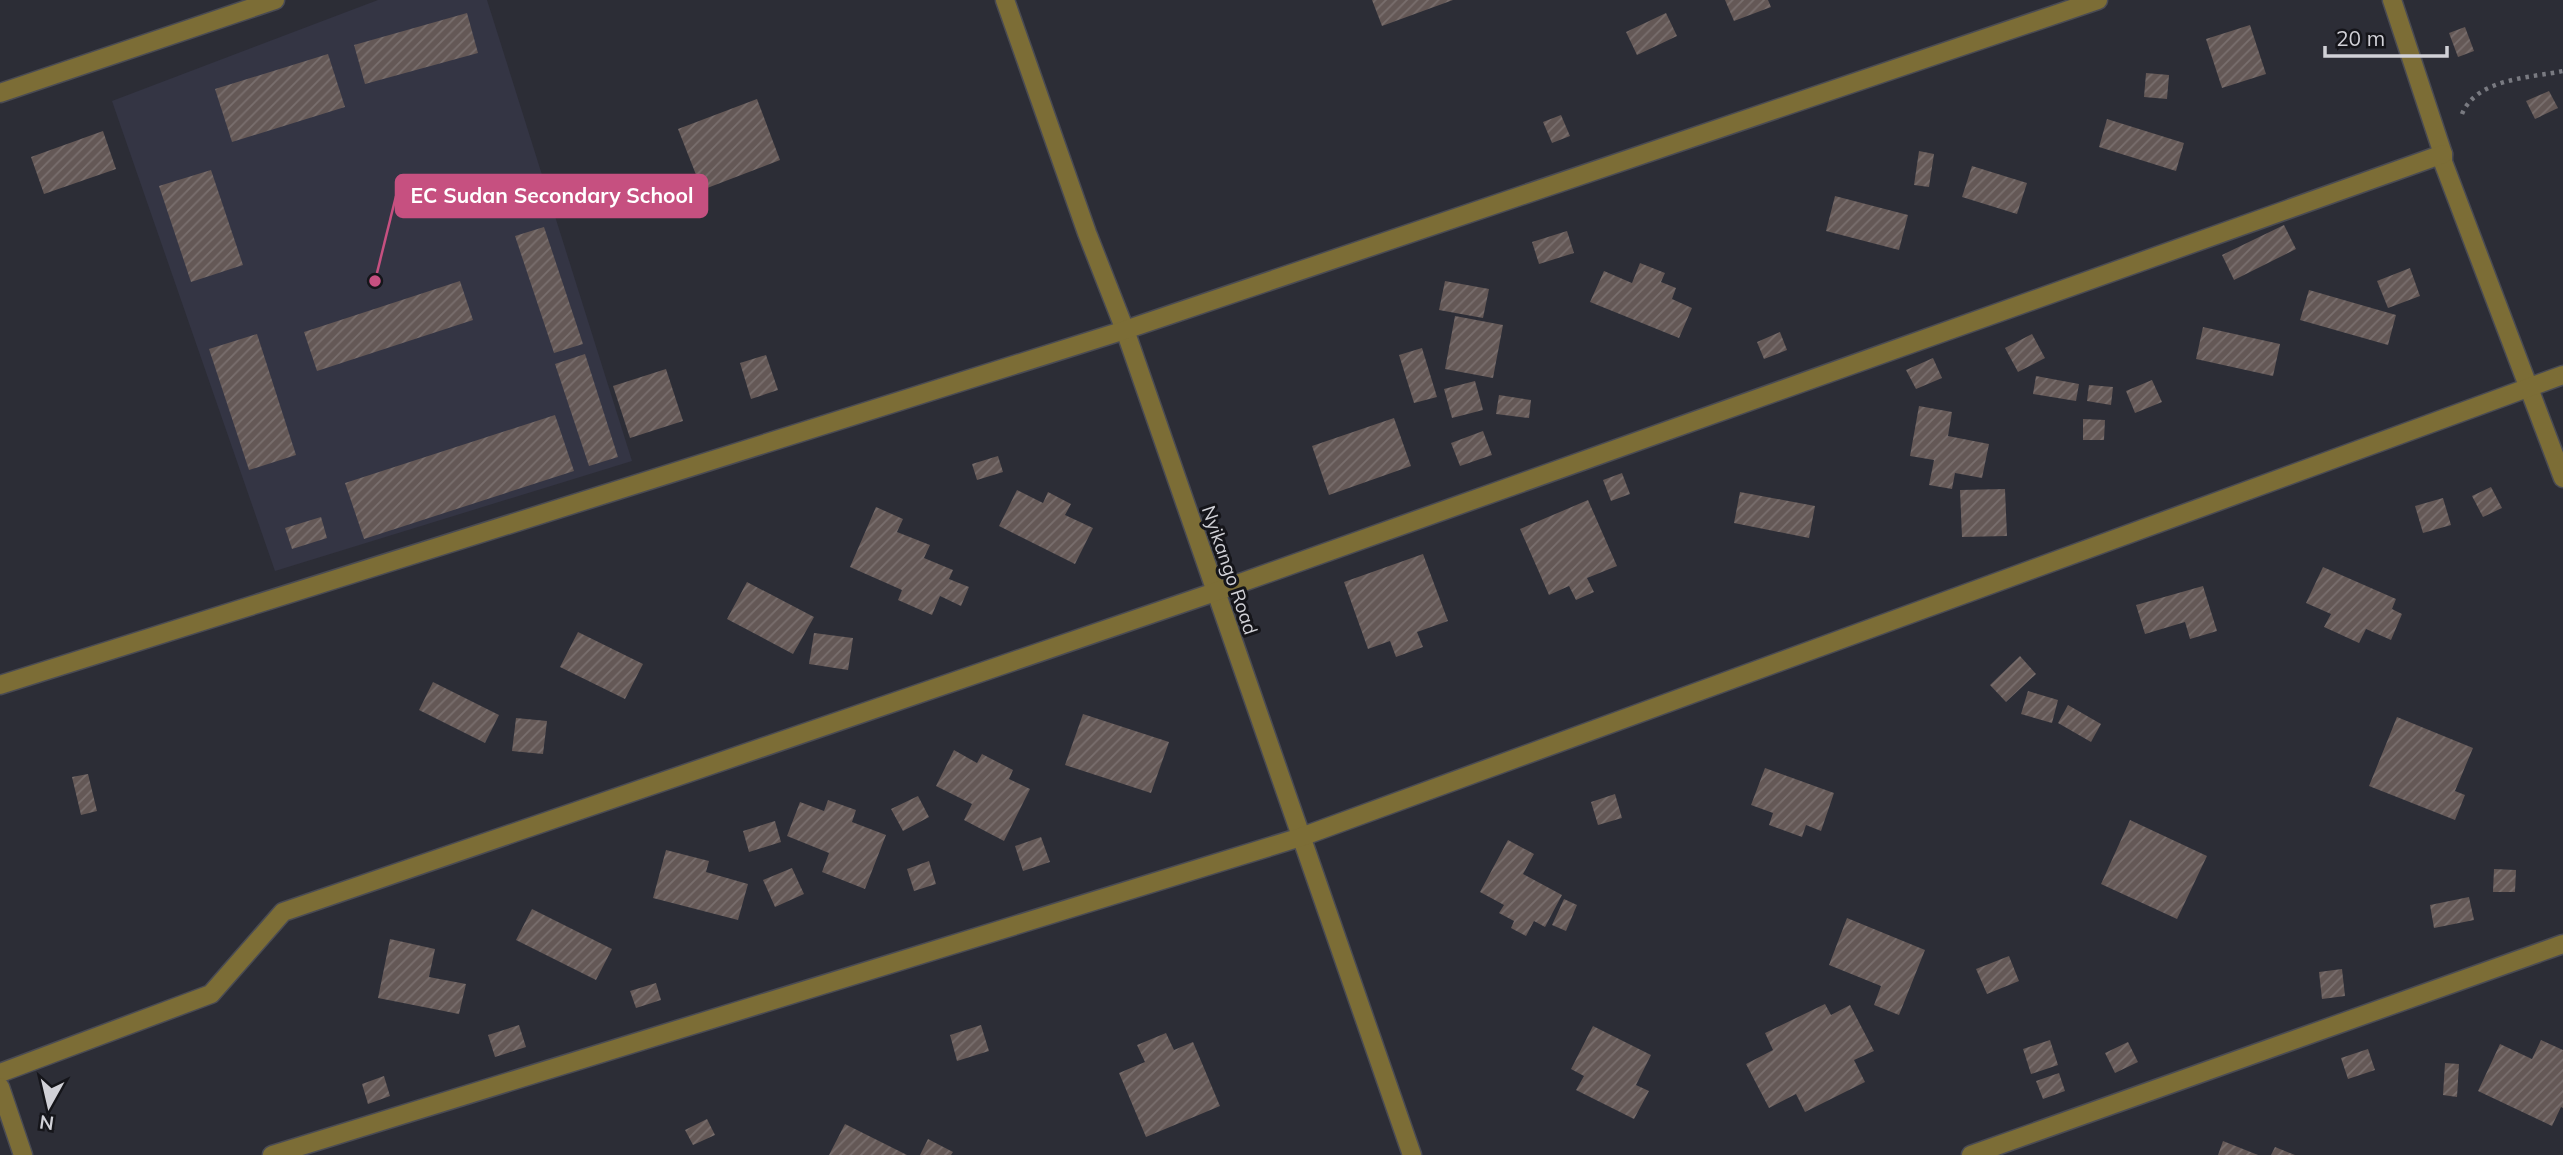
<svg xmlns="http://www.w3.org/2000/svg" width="2563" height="1155" viewBox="0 0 2563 1155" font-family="Mulish,sans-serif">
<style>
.built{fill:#343544}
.building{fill:url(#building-hatch)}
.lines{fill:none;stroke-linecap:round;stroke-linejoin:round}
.minor-casing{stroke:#4a4b53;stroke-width:21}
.path{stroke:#797a81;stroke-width:4.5;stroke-dasharray:3.5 5;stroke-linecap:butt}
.minor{stroke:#7c6d36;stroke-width:18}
.labels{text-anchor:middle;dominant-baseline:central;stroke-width:6;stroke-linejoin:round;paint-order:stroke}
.street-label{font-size:19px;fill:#d1d1d7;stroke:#15151a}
.leader{fill:none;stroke:#c65080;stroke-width:2.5}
.callout-dot{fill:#c65080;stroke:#15151a;stroke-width:2.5}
.callout{fill:#c65080;stroke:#c65080;stroke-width:2.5}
.callout-label{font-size:21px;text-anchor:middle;font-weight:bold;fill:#fff}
</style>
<defs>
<pattern id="building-hatch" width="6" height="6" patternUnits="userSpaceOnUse" patternTransform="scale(1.75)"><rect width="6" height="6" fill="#645856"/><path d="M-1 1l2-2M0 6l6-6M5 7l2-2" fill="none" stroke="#796f6e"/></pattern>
</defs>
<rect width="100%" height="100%" fill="#2c2d36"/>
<path class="built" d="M378,0H487L632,461L275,571L112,101Z"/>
<g class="building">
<path d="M1372,0H1453L1382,26Z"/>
<path d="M1725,0H1768L1771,7L1734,21Z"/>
<path d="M467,13L478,53L365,84L354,45Z"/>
<path d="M1666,13L1677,36L1637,55L1626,32Z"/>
<path d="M2250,25L2266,74L2222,88L2206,39Z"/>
<path d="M2465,27L2474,51L2458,57L2449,33Z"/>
<path d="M328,54L345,107L232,142L215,89Z"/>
<path d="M2146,73L2169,75L2167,99L2144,97Z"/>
<path d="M2549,91L2558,108L2535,119L2526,101Z"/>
<path d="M757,99L780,160L702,190L678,129Z"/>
<path d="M1561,115L1570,136L1552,143L1543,122Z"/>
<path d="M2107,119L2184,143L2176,171L2099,147Z"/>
<path d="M103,131L116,169L44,194L31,157Z"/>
<path d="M1919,151L1934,154L1929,187L1914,185Z"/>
<path d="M1972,166L2027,183L2017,214L1962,197Z"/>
<path d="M211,170L243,265L191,282L159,186Z"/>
<path d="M1835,196L1908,215L1899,250L1826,231Z"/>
<path d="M2284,225L2296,249L2234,280L2222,255Z"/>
<path d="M544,227L583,344L554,353L515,236Z"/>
<path d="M1567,231L1574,253L1539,264L1532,242Z"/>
<path d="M1640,263L1665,273L1661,282L1676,288L1672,299L1692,308L1679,338L1590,302L1604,271L1632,283Z"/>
<path d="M2410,268L2420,296L2388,308L2377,281Z"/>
<path d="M460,281L473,320L317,371L304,332Z"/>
<path d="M1445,281L1489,289L1483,318L1439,310Z"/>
<path d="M2309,290L2396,315L2388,345L2300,320Z"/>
<path d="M1455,316L1503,325L1493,378L1445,369Z"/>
<path d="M2203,327L2280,344L2273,376L2196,359Z"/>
<path d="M1780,332L1787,350L1764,359L1757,342Z"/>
<path d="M257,334L296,455L249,470L209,349Z"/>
<path d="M2032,334L2045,358L2018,372L2005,348Z"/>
<path d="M1422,348L1437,397L1414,403L1399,355Z"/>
<path d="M585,354L618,457L589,466L555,364Z"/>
<path d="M766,355L778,390L751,399L740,363Z"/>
<path d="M1933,358L1942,378L1916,389L1906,370Z"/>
<path d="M666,369L683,421L630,438L613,386Z"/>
<path d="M2036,376L2079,384L2076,401L2033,394Z"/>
<path d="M2152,380L2162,402L2135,413L2126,391Z"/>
<path d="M1475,381L1483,410L1452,418L1444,389Z"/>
<path d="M2089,385L2113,387L2111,405L2087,401Z"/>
<path d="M1499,395L1531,400L1529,418L1496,414Z"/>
<path d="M1919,406L1952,412L1948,436L1989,444L1982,478L1955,473L1952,489L1929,485L1934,460L1910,456Z"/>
<path d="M555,415L574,471L364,539L345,483Z"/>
<path d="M1394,418L1411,466L1329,495L1312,446Z"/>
<path d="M2083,419L2105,420L2104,440H2083Z"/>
<path d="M1483,431L1492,455L1460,466L1451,443Z"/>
<path d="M998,456L1003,472L977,480L972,464Z"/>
<path d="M1622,473L1630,494L1611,501L1603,480Z"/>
<path d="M2491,487L2502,508L2483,517L2472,496Z"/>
<path d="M2005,489L2007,536L1962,537L1960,490Z"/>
<path d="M1017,490L1043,503L1048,492L1071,504L1065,515L1093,528L1075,564L999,526Z"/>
<path d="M1740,492L1815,506L1809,538L1734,523Z"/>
<path d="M2443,498L2451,525L2423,533L2415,506Z"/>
<path d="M1588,500L1617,566L1587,578L1594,592L1576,600L1569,586L1549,595L1520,529Z"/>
<path d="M876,507L903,519L897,532L930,545L924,558L953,570L949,579L969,587L961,606L940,596L932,615L898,600L902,590L850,567Z"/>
<path d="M321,517L327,538L292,549L285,528Z"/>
<path d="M1423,554L1448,621L1417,632L1423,647L1396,657L1390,641L1368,649L1344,582Z"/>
<path d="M2323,567L2396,599L2392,609L2402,614L2391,640L2366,629L2359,643L2324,627L2331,614L2306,603Z"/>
<path d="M747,582L814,617L793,654L727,619Z"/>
<path d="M2203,586L2217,631L2190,639L2185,622L2145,634L2136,605Z"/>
<path d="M578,632L643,664L625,699L560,667Z"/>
<path d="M814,633L853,638L848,670L809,664Z"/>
<path d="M2020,656L2036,674L2006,702L1990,685Z"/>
<path d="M433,682L499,715L485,743L419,710Z"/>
<path d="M2028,691L2058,700L2052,723L2021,714Z"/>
<path d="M2068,705L2101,724L2091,742L2058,723Z"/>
<path d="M1083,714L1169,742L1151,793L1065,765Z"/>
<path d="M2397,717L2473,748L2455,791L2465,795L2455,820L2369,786Z"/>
<path d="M516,718L547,721L543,754L512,751Z"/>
<path d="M954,750L977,763L982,754L1013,770L1009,779L1030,789L1004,841L964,820L972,804L936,786Z"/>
<path d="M1765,768L1834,793L1821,831L1806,825L1802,837L1769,825L1773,813L1751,805Z"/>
<path d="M88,774L97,811L81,815L72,777Z"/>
<path d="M1615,794L1622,818L1598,825L1591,802Z"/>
<path d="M918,796L929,817L903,831L891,809Z"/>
<path d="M828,800L856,810L852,822L886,835L865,889L822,872L829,853L787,836L800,802L824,811Z"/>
<path d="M2130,820L2207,856L2177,919L2101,884Z"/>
<path d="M775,821L781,842L749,852L743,831Z"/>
<path d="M1041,837L1050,862L1023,871L1015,846Z"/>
<path d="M1508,840L1534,854L1523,874L1562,895L1545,927L1534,921L1526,936L1511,928L1514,921L1499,913L1504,905L1480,892Z"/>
<path d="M666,850L709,861L706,872L748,884L738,920L653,898Z"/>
<path d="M929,861L936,884L914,891L907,869Z"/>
<path d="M792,868L804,894L775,907L763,880Z"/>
<path d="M2494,869L2516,870L2515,892H2493Z"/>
<path d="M2469,897L2474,920L2434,928L2430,905Z"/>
<path d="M1564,899L1577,905L1566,931L1552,925Z"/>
<path d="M532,909L612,949L596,980L516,940Z"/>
<path d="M1847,918L1925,950L1899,1015L1874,1005L1881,986L1829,965Z"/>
<path d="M390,939L435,949L429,977L466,984L459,1014L378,998Z"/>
<path d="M2009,956L2019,981L1987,994L1976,969Z"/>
<path d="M2342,969L2345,996L2322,999L2319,972Z"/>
<path d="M656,983L661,1000L636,1008L630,991Z"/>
<path d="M1825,1004L1831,1015L1850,1005L1874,1051L1854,1060L1865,1082L1805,1112L1796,1094L1769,1108L1746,1064L1773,1050L1765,1033Z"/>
<path d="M519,1025L526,1047L495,1057L488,1035Z"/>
<path d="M981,1025L989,1051L957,1061L950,1035Z"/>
<path d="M1593,1026L1651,1055L1636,1085L1649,1091L1634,1119L1576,1090L1584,1076L1571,1069Z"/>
<path d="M1166,1033L1174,1050L1193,1042L1220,1106L1146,1137L1119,1073L1145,1062L1137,1045Z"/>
<path d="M2050,1040L2058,1065L2031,1074L2023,1049Z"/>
<path d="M2541,1040L2563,1050V1108L2561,1107L2552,1126L2478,1091L2500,1044L2532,1059Z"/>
<path d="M2128,1042L2138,1062L2115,1073L2105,1053Z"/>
<path d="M2368,1049L2375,1070L2348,1079L2341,1058Z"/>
<path d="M2445,1063L2459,1064L2457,1097L2443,1095Z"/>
<path d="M2059,1073L2065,1091L2043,1099L2036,1081Z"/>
<path d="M384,1076L390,1096L368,1104L362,1084Z"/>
<path d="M707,1119L715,1135L693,1145L685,1130Z"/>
<path d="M845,1124L907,1155H829Z"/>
<path d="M928,1139L953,1152L951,1155H920Z"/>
<path d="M2223,1141L2258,1155H2218Z"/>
<path d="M2275,1147L2295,1155H2271Z"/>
</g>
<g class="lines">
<g class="minor-casing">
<g id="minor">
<path d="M1005,0L1087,233L1125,330L1412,1155"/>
<path d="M2392,0L2443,154V162L2563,478"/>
<path d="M0,93L275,0"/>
<path d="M0,685L1125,330L2098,0"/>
<path d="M0,1073L211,994L283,912L1215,592L2443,154"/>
<path d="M0,1087L23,1155"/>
<path d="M272,1155L1301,837L2563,375"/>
<path d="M1971,1155L2563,944"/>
</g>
</g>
<path class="path" d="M2462,114C2477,78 2530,78 2563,71"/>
<use href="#minor" class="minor"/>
</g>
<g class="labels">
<g class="street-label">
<text transform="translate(1230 570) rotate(71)">Nyikango Road</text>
</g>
</g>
<path class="leader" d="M375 281L396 196"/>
<circle class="callout-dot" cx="375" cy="281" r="7"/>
<rect class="callout" x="396" y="175" width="311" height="42" rx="7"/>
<g class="callout-label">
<text x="552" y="203">EC Sudan Secondary School</text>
</g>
<g transform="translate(49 1106) rotate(188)" stroke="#15151a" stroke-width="5" paint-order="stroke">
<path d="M0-5L12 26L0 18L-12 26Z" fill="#d1d1d7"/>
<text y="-10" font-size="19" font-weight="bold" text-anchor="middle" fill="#d1d1d7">N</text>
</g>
<path d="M2325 46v10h122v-10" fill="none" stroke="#d1d1d7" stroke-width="3.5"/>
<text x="2336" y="46" font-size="21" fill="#d1d1d7" stroke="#15151a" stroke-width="5" paint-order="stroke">20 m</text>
</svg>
